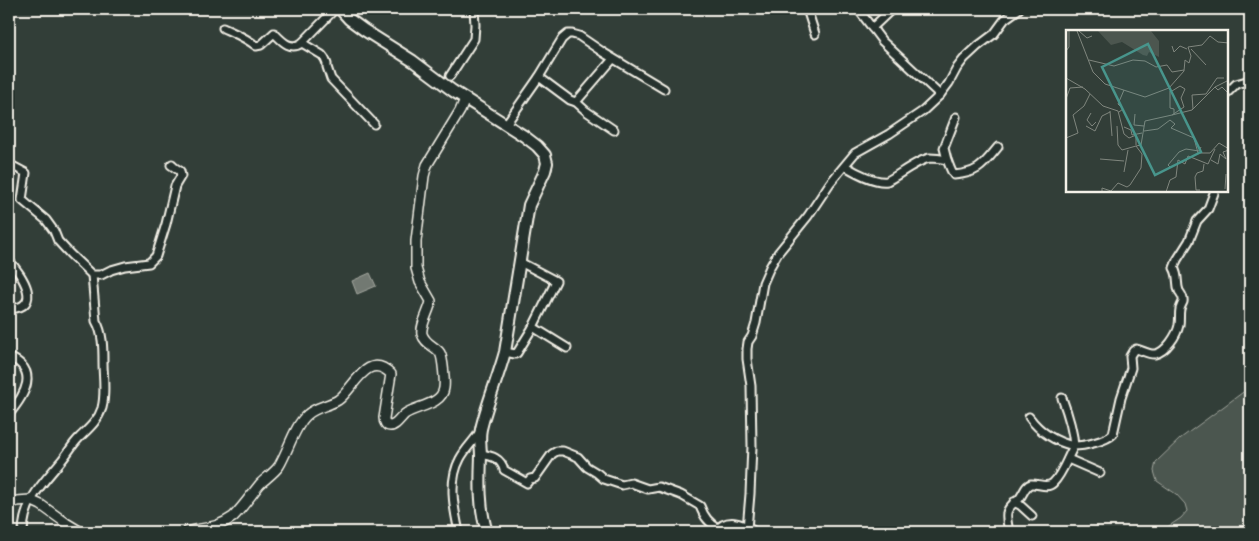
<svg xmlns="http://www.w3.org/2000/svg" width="1259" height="541" viewBox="0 0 1259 541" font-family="Mynerve,sans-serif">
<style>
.green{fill:#4c564f;stroke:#a0a49c}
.water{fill:#727972;stroke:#a6a9a1}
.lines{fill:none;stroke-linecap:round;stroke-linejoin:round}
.minor-casing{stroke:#f4f1e8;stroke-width:11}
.tertiary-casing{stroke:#f4f1e8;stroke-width:12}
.secondary-casing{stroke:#f4f1e8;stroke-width:14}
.minor{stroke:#26332d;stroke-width:7}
.tertiary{stroke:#26332d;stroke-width:9}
.secondary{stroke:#26332d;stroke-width:10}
.inset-road{fill:none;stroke:#80867e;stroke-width:1}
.view{fill:#48958c;fill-opacity:0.15;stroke:#48958c;stroke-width:2.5}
.inset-edge{fill:none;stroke:#f4f1e8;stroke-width:2.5}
</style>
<rect width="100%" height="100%" fill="#323e38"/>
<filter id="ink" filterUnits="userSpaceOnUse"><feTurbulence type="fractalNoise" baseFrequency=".02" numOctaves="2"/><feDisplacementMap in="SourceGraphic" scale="10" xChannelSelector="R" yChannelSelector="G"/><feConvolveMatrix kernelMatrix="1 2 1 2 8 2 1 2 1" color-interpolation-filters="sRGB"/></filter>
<g filter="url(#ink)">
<path class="green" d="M1250,387V532H1160L1181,518L1187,511L1185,504L1176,494L1157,481L1154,471L1156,462L1181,438Z"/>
<path class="water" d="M370,273L376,286L357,294L352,281Z"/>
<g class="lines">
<g class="minor-casing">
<g id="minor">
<path d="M807,9L815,34"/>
<path d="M858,9L882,41L940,95"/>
<path d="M223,28C234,33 247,38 256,46L261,45L274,33C282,41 290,51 302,43L335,9"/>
<path d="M872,28L892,9"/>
<path d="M302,43L322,55L325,59L327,64V67L331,79L374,124"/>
<path d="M450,76L474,39L475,25L474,9"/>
<path d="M539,77L570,100L576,102L613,59"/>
<path d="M1228,92L1236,84L1250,80"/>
<path d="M576,102L586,111L614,130"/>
<path d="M506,124L539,77L562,39L568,34H572L579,36L604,53L664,89"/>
<path d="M947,160L944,148L956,117"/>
<path d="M9,164L26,173L22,200L46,220L54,231L58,241L70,254L92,275H101L111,270L125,266L149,263L156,256L166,224L175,186L181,176L180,171L171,165L172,164"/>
<path d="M845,166C855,172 876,183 887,181C899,175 917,160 930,158C936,158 942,159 947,160C949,164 951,172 954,175C979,173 983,165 998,147"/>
<path d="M9,261C22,274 44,308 9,309"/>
<path d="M533,327L567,348"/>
<path d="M505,352L515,354L517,353L533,327L556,281L520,262"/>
<path d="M9,357C40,370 25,395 9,414"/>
<path d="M1029,417C1040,432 1056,442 1074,446C1073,429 1068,414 1062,398"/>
<path d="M481,454C492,456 501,458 504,470L527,483L530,479L535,478L552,454L557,451H563L578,457L587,467L597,473L604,479L622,485L631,483L648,489L659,487L681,495L700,506C704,517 709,523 719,529"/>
<path d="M1068,459L1100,473"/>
<path d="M1014,502L1020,505L1032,516"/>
<path d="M747,529L750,494L752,446L751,386L747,359V349L748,342L752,336L756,323L763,283L770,267L778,253L808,216L830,183L855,153L889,134L923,111L940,95L949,83L957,68L964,59L978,46L994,34L1005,19L1019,9"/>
<path d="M23,532C24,500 43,483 62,460C68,453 72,445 79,438C88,429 98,421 102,408C106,393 103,377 103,362C103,348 103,333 96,321L92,275"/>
<path d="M459,532C454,509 448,481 460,459C465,449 473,442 479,433"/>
<path d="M1009,532C1008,526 1006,519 1007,513C1008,506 1015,503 1019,499C1023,495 1025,485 1031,484C1038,483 1047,489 1053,483C1063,473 1067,458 1074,446C1084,446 1106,441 1113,434L1121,398L1131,368L1130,356L1133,351L1136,349C1142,350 1149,355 1155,354C1166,352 1177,335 1179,325C1180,319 1179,314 1180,309C1181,306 1182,304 1183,302C1184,297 1181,294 1179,291C1176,283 1179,276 1174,268L1177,260L1189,241L1197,221L1208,209L1214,193V191"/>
</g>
</g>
<g class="tertiary-casing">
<g id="tertiary">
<path d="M9,504L17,501L30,500L41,505L66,523L81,532"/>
<path d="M186,532C205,527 216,529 233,517C243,507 251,495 260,484C266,478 274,473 279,466C288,451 295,425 307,415C315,407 328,406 338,400C354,389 367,350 391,374L384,418C384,422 386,426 390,426C396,426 401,417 405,414C416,406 442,405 444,388C445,382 443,358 440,353C435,346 425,344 422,334C420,325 430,310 431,301L420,282L416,268V241L424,176L427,165L460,111L465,99"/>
</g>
</g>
<g class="secondary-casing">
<g id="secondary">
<path d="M340,9L349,19L364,30L413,61L453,91L524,136L537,146L545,155L547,163L545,171L529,205L505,352C498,378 487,403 481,429C479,438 481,447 481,456C480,481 479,508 487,532"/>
<path d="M717,532C727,519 741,524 752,532"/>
</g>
</g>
<use href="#minor" class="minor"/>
<use href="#tertiary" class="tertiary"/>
<use href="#secondary" class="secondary"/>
</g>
</g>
<g transform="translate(1066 30)">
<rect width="162" height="162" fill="#323e38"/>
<path d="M32,1H85L93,11V27L83,22L81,26L77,25L56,12L45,15Z" fill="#4c564f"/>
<path class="inset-road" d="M11,1L27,42L39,54L79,67L103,58M13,1L21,8L26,6M106,16L108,22L114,16L121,19M125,19L140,35M0,21L3,17V1M23,30L48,36L67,30L79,31L90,37L101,35L106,42L118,40M0,48L19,59L37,76L52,81L58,104L63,108L70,105V115M149,57L152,60L156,57L163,64M104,61V78L108,79V84M0,69L4,58L17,57M127,79L126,65L140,64L151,48H158M44,81L46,106M53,82L57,79L52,74L58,60M25,83L21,90L26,96L30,92M69,84L68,95L78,96M106,85L126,80L149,57L163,50M20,96L29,101L36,86L44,82M51,96L52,115L56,120L70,116M58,97L65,100L66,105L76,103M78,101L92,99L104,90L109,94L105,98L128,108L132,123H144L153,113L163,119M0,108L12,103L7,85L18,76L24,64M34,129L58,131M145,130L152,134L154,124L160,129L157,122L163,120M105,138L102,135L113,122L120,119L133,121L135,117M58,142L62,120M159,159L160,144M134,160H130L129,147L131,143L137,141L138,134M36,162V158L45,161L52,153L61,157L64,155L75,138L76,124L70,116L75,115L79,91L106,85L118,77L115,68L119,59L114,56L106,61L103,58L118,41L119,30L123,33L125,26L122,17L136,15L144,6L152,12L163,13M100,162L104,150L110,147L112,130L119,134L122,126L142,134L149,119"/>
<path class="view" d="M82,14L135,122L89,145L36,37Z"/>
<rect width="162" height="162" class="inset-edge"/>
</g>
<rect width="1259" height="541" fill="none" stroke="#26332d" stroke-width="30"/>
<rect x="15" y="15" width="1229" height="511" fill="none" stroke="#f4f1e8" stroke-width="2" filter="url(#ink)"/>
</svg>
